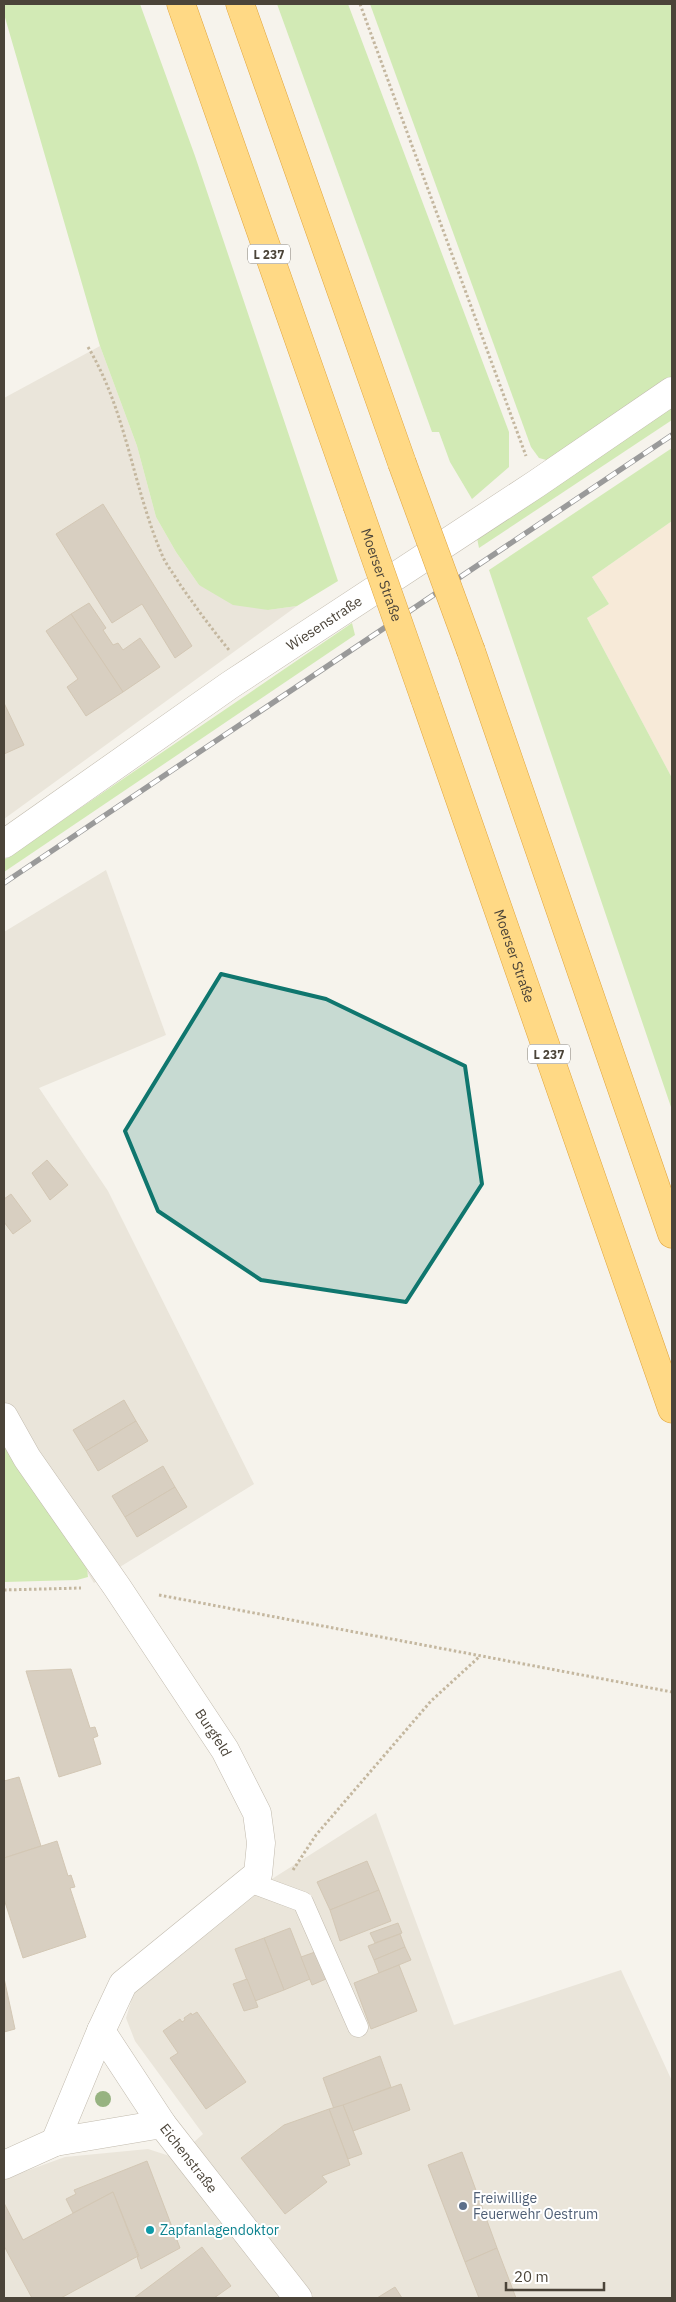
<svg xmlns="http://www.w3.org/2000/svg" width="676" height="2302" viewBox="0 0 676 2302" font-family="'IBM Plex Sans',sans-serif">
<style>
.residential{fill:#eae5da}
.commercial{fill:#f7ead8}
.green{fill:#d2eab5}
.building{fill:#d8cfc1;stroke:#d3c7b4}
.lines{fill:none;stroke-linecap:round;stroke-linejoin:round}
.service-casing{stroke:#c2bbae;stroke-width:21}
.minor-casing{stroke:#c2bbae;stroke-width:29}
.trunk-casing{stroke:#e0a43c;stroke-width:29}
.path{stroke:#c4b79f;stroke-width:3;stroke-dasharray:2.5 2.5;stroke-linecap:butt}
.service{stroke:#fff;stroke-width:20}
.minor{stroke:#fff;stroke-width:28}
.trunk{stroke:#ffd985;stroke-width:28}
.rail-casing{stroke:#9a9a9a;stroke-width:5.5}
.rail{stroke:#fff;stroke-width:4;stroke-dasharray:11;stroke-linecap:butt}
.trunk-bridge-casing{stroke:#e0a43c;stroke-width:29;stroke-linecap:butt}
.trunk-bridge{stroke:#ffd985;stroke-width:28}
.tree{fill:#97b381}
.marked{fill:#0f766e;fill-opacity:0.2;stroke:#0f766e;stroke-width:4;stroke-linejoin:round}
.service-dot{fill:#5c6f8a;stroke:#fff;stroke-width:2}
.culture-dot{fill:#0f9aa8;stroke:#fff;stroke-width:2}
.labels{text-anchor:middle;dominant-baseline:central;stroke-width:4;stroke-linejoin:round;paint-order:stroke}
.shield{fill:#fff;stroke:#817c74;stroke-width:1}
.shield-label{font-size:12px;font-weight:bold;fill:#4b4439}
.street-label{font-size:14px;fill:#4b4439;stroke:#fff}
.service-label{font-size:14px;fill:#4e5e75;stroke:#fff;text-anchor:start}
.culture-label{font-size:14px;fill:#0d838f;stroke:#fff;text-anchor:start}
</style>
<rect width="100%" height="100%" fill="#f6f3ec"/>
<g class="residential">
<path d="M100,346L137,446L156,517L176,552L199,585L268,610L297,606L4,819V398Z"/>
<path d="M106,870L166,1035L39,1088L108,1191L254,1484L94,1583L6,1441H4V932Z"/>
<path d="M376,1813L454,2025L621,1970L672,2081V2298H4V2179L65,2157L148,2149L176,2158L203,2134L135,2041L126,2018L134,1992L264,1884Z"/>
</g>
<path class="commercial" d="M672,521V778L587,618L609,604L592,577Z"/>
<g class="green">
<path d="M4,4H140L195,156L338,581L297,606L268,610L233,605L199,585L176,552L156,517L137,446L100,346L4,14Z"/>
<path d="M277,4H348L509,432V467L472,499L450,462L439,432H432Z"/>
<path d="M370,4H672V379L550,461L539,458L531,447Z"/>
<path d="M672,407V420L479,548L477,538Z"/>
<path d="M672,448V521L592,577L609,604L587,618L672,778V1110L489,570Z"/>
<path d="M352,623L355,635L4,872V860Z"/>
<path d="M4,1442L87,1568L88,1577L77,1580L4,1582Z"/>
</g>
<g class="building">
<path d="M103,504L192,646L175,658L142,604L112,623L56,534Z"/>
<path d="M89,603L106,628L103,630L113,645L118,643L123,650L140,638L160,667L123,692L71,614Z"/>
<path d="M71,614L123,692L86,716L67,687L78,679L46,631Z"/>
<path d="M4,703L24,745L4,754Z"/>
<path d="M47,1160L68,1185L50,1200L32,1173Z"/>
<path d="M11,1194L31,1221L13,1234L4,1222V1199Z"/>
<path d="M124,1400L136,1421L86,1451L73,1430Z"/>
<path d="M136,1421L148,1441L98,1471L86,1451Z"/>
<path d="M163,1466L175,1487L125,1517L112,1496Z"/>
<path d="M175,1487L187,1507L137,1537L125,1517Z"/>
<path d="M71,1669L90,1728L95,1727L98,1736L93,1738L101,1764L59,1777L26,1671Z"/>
<path d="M19,1777L41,1846L4,1858V1781Z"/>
<path d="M57,1841L68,1876L71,1875L75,1887L70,1888L86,1937L23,1958L4,1899V1858Z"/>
<path d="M367,1861L379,1890L330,1910L317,1882Z"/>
<path d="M379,1890L391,1921L340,1941L330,1910Z"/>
<path d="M398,1923L402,1933L375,1943L370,1933Z"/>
<path d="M290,1928L310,1979L284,1990L264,1938Z"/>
<path d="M400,1934L405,1947L374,1960L368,1946Z"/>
<path d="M264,1938L284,1990L255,2001L235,1949Z"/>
<path d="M405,1947L411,1960L379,1973L374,1960Z"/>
<path d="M315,1952L326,1979L312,1985L301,1957Z"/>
<path d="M399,1965L417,2011L371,2029L354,1983Z"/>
<path d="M4,1978L15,2029L4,2032Z"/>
<path d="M247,1979L258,2007L244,2011L233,1984Z"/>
<path d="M197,2012L246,2082L206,2109L170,2058L178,2053L163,2031L180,2019L182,2022L185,2020L184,2018L191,2013L192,2015Z"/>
<path d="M380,2056L391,2087L334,2109L323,2078Z"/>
<path d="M401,2084L410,2110L353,2131L343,2105Z"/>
<path d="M343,2105L362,2154L348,2159L329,2109Z"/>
<path d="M329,2109L350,2165L322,2176L327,2182L285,2214L241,2158L284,2125Z"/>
<path d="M462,2152L497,2248L465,2262L428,2165Z"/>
<path d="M147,2161L180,2248L141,2269L137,2257L139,2256L113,2192L73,2213L66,2199L76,2194L74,2190Z"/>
<path d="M113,2192L138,2256L61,2298H32L4,2246V2203L23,2240Z"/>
<path d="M202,2247L231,2286L214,2298H134Z"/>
<path d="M497,2248L516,2298H479L465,2262Z"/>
<path d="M395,2287L402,2298H377Z"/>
</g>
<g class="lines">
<g class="service-casing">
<path id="service" d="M249,1882L303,1902L358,2027"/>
</g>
<g class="minor-casing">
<g id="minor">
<path id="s1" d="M4,844L230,685L536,484L672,391"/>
<path id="s2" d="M4,1417L27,1458L117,1587L225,1750L257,1813L261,1843L258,1874L123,1984L101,2031L55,2142"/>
<path d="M101,2031L162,2124"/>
<path id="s3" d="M4,2165L55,2142L162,2124L298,2298"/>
</g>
</g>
<g class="trunk-casing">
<g id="trunk">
<path d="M181,4L357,505"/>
<path d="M240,4L402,463"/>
<path d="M471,651L672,1234"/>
<path id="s4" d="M425,699L672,1409"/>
</g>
</g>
<g class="path">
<path d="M360,4L526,456"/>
<path d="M88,347C127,412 133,489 163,557C167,566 174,574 179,583C195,606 211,628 229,650"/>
<path d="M4,1590L81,1588"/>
<path d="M159,1595L672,1692"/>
<path d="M293,1870L316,1835L431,1701L479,1657"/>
</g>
<use href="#service" class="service"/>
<use href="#minor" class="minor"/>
<use href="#trunk" class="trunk"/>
<g class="rail-casing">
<path id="rail" d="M4,883L672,435"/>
</g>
<use href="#rail" class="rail"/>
<g class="trunk-bridge-casing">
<g id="trunk-bridge">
<path d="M402,463L471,651"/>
<path id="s5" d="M357,505L425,699"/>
</g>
</g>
<use href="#trunk-bridge" class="trunk-bridge"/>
</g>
<circle class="tree" cx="103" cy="2099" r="8"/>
<path class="marked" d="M221,974L326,999L465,1066L482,1184L406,1302L261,1280L158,1211L125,1131Z"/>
<circle class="service-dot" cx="463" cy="2206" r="5"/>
<circle class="culture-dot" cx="150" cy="2230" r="5"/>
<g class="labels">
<g class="shield">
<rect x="248" y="244.5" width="42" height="19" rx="4"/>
<rect x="528" y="1044.5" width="42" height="19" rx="4"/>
</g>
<g class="shield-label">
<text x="269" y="254">L 237</text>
<text x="549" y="1054">L 237</text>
</g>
<g class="street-label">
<text stroke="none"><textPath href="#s5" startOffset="74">Moerser Straße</textPath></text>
<text stroke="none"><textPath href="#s1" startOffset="389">Wiesenstraße</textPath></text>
<text stroke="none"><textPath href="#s4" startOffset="272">Moerser Straße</textPath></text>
<text stroke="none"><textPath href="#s2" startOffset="379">Burgfeld</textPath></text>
<text stroke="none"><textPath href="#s3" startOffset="208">Eichenstraße</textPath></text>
</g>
<g class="service-label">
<text x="473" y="2198">Freiwillige<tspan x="473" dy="16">Feuerwehr Oestrum</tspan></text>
</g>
<g class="culture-label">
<text x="160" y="2230">Zapfanlagendoktor</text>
</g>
</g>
<rect width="676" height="2302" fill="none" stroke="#4b4439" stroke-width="10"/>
<path d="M506 2282v8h98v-8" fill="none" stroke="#4b4439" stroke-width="2.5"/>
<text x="514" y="2282" font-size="15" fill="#4b4439" stroke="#ffffff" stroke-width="4" paint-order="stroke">20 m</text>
</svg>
